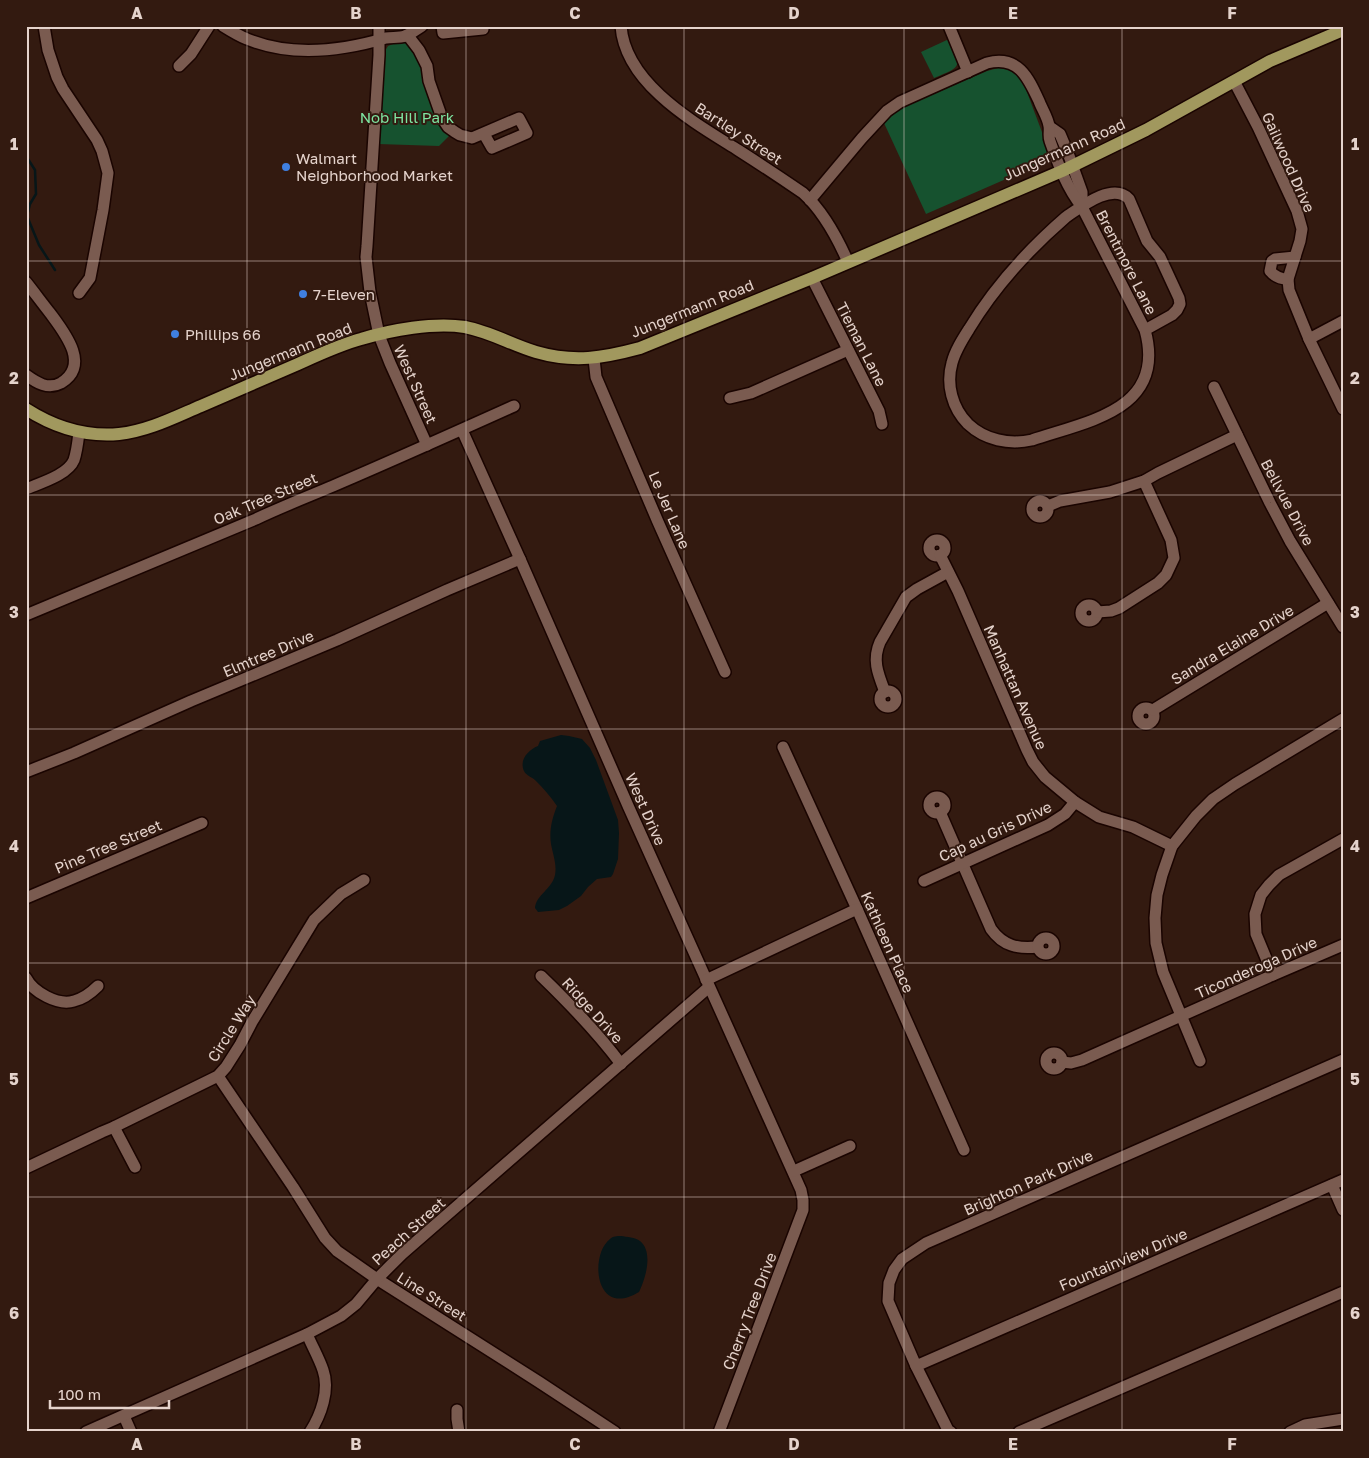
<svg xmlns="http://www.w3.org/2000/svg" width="1369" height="1458" viewBox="0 0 1369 1458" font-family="'Golos Text',sans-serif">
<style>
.green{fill:#16522f}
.water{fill:#071618}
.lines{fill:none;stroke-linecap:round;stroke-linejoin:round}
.stream{stroke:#071618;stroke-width:2.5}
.minor-casing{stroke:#1a0400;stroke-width:14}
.major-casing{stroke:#1a0400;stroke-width:15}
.minor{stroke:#7a5b50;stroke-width:11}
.major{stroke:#a1985e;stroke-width:12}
.grid{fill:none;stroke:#e5d3cc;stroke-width:1;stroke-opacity:0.55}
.shop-dot{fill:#3f7fe0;stroke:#331a10;stroke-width:2}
.labels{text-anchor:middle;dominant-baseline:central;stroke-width:4;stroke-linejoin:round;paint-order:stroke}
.park-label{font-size:15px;fill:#7fe6a2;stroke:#331a10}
.street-label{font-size:15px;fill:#e5d3cc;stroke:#331a10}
.poi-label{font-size:15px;fill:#e5d3cc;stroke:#331a10;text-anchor:start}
.neatline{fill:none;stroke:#e5d3cc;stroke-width:2}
.grid-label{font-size:16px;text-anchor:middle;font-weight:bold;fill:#e5d3cc}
</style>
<rect width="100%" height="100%" fill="#331a10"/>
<g class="green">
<path d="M949,39C961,68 963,66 934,78L921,52Z"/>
<path d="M400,41H405L412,47L451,134L439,146L378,144L385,51L388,46Z"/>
<path d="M998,68L1008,69L1015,73L1024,84L1052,159L926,214L884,123L894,114L906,106L987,71Z"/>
</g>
<g class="water">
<path d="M561,735L569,736L582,739L590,748L596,760L618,820L619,833L618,859L613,874L611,877L597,879L588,887L581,896L567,906L559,910L538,912L535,908C536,895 552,889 555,875C557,864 553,855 551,844C549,830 552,819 557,806C551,797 544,789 536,781C533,777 526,776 524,771C519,760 528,750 538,746L540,741Z"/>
<path d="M621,1236C627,1237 635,1237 640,1241C654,1252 645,1280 639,1292C595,1319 589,1255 610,1239C613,1236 617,1236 621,1236Z"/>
</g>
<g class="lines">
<path class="stream" d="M26,156L35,170L36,194L30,204L27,216L39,245L55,270"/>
<g class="minor-casing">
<g id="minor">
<path d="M44,26L48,50L57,77L63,89L97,140L102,151L108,173L103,210L90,278L79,293"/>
<path d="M223,26C231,31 239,36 247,39C290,57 342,51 386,38C392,37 399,38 405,36C411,34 417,29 422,26"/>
<path d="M379,26V55L367,246L366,257L370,292L379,335L390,363L427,445"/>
<path d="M442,26L443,33L483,29V26"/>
<path d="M621,26C625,84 695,123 738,150C760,164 781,178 803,193C823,211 837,237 848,262"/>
<path d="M949,26L968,72"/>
<path d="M405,36L409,37L419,50L427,66L429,81L442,118L448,127L455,132L460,135L472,138L519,118L527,133L492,148L484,134"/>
<path d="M179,66L191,54L209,26"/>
<path d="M1234,81L1258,127L1297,211L1302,229L1300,241L1288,279L1289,290L1309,339L1343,409"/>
<path d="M1050,127L1060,134L1068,153L1082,192V207"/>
<path d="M810,200L862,138L887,111L900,102L987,63C1018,55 1028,77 1039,101C1042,109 1048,118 1049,126C1050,131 1048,136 1050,141C1058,164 1067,188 1082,207L1145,330C1167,410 1088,421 1032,440C1009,445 985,440 968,424C952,408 946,384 952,363C955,351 962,340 969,329C995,286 1028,250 1066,217C1082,206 1113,182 1129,199L1147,241L1160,257L1179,298L1180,304L1177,310L1172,315L1145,330"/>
<path d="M812,278L879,411L882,424"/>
<path d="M1288,279C1281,279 1275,277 1270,271L1272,261L1275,259L1295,257"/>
<path d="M26,282C34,292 42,303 50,313C64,332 91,365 61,383C48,390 37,383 26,375"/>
<path d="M1309,339L1343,321"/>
<path d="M594,359L596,377L658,522L725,672"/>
<path d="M1214,387L1270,503L1290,541L1343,627"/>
<path d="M730,398L751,393L848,350"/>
<path d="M462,430L520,559L629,808L801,1190L803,1200V1210L719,1432"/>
<path d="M26,489C40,483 68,475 74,460C77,451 78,441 79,432"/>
<circle cx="1040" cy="509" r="8"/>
<path d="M1048,506L1060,501L1110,492L1144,481L1158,473L1237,435"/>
<circle cx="937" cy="548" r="8"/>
<path d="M940,555L958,591L1027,750L1033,762L1045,777L1075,802L1099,817L1133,827L1172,846"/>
<circle cx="1089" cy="613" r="8"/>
<path d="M1097,612L1111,611L1119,608L1158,583L1166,575L1174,558L1171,540L1144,481"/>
<path d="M26,615L256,519C281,507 307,497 333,486C394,460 454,433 514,406"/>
<circle cx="888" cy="699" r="8"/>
<path d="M885,692C878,674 872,660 880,642L906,597L917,589L948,572"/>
<circle cx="1146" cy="716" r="8"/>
<path d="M1153,710L1328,603"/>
<path d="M783,747L857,909L964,1150"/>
<path d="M26,772L74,753L191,701L337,640L447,590L520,559"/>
<circle cx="937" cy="805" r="8"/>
<path d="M940,812L991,929C1003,946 1018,949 1037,947"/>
<path d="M924,881L1048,825L1065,814L1075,802"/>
<path d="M26,898L202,823"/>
<circle cx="1046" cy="946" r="8"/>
<path d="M1273,975L1256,934L1255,914L1261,895L1269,885L1279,875L1343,839"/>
<path d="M541,976C570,1004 597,1032 621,1064"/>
<path d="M26,978C33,992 58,1006 74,1001C82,999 92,992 98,986"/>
<path d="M706,980L857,909"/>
<circle cx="1054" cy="1061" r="8"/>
<path d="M1200,1061L1163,972L1156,943L1155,918L1157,895L1162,875L1172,846L1196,816L1213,799L1235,784L1343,719"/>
<path d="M1062,1062L1071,1063L1082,1060L1273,975L1343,945"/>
<path d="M218,1076L293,1187L325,1238L337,1251L377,1279L539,1382L615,1432"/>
<path d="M114,1127L135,1167"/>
<path d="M26,1168L102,1132L114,1127L218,1076L226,1067L240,1045L252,1022L314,920L341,894L364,880"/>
<path d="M794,1171L850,1146"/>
<path d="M1332,1185L1343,1210"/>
<path d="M307,1334C312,1346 319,1358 323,1370C330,1390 321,1415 310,1432"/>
<path d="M916,1366L1343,1180"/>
<path d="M457,1410V1419L459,1432"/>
<path d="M124,1416L131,1432"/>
<path d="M86,1432L307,1334L341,1316L356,1304L377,1279L402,1254L709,987"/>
<path d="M951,1432L948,1430L916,1366L888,1301L889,1283L894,1270L902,1259L926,1243L1343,1060"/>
<path d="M1019,1432L1343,1292"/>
<path d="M1290,1432L1305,1425L1343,1419"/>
</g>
</g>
<g class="major-casing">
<path id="major" d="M26,409C54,427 86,437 119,434C148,431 175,417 201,406C233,392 266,378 298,364C318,355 339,345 361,339C391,330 434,322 465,327C491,332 512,345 536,352C574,363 603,358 640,348L812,278L1062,171L1146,130L1270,61L1343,30"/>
</g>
<use href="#minor" class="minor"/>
<use href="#major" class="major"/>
</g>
<path class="grid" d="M247,26V1432M466,26V1432M684,26V1432M904,26V1432M1122,26V1432M26,261H1343M26,495H1343M26,729H1343M26,963H1343M26,1197H1343"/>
<g class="shop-dot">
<circle cx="286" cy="167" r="5"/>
<circle cx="303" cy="294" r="5"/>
<circle cx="175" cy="334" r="5"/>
</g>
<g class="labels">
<g class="park-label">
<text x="407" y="117">Nob Hill Park</text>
</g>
<g class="street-label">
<text transform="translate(739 133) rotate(33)">Bartley Street</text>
<text transform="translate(1064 149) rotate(-24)">Jungermann Road</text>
<text transform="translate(1289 162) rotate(66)">Gailwood Drive</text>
<text transform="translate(1127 262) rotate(63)">Brentmore Lane</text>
<text transform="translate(692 308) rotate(-22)">Jungermann Road</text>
<text transform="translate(862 344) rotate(63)">Tieman Lane</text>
<text transform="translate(290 351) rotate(-22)">Jungermann Road</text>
<text transform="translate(416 384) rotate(66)">West Street</text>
<text transform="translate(265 498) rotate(-23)">Oak Tree Street</text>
<text transform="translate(1288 502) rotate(62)">Bellvue Drive</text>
<text transform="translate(670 510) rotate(67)">Le Jer Lane</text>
<text transform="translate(1232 644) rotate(-31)">Sandra Elaine Drive</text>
<text transform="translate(268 653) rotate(-23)">Elmtree Drive</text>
<text transform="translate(1016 687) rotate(66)">Manhattan Avenue</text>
<text transform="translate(646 809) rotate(66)">West Drive</text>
<text transform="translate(995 831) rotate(-25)">Cap au Gris Drive</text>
<text transform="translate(108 846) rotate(-23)">Pine Tree Street</text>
<text transform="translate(888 942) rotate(66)">Kathleen Place</text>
<text transform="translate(1256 967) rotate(-24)">Ticonderoga Drive</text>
<text transform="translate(593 1010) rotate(48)">Ridge Drive</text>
<text transform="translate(231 1028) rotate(-58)">Circle Way</text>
<text transform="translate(1028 1182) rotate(-24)">Brighton Park Drive</text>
<text transform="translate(408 1231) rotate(-42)">Peach Street</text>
<text transform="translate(1123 1259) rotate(-23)">Fountainview Drive</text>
<text transform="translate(432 1296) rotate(32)">Line Street</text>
<text transform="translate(749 1311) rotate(-69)">Cherry Tree Drive</text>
</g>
<g class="poi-label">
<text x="296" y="158">Walmart<tspan x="296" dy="17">Neighborhood Market</tspan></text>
<text x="313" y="294">7-Eleven</text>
<text x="185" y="334">Phillips 66</text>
</g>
</g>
<rect width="1369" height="1458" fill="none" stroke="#331a10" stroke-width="55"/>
<path d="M50 1400v8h119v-8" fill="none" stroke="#e5d3cc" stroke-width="2.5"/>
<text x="58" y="1400" font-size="15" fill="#e5d3cc" stroke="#331a10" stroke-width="4" paint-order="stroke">100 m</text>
<rect x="28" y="28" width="1314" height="1402" class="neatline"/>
<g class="grid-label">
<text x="137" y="19">A</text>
<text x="356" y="19">B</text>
<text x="575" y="19">C</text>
<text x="794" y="19">D</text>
<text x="1013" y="19">E</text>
<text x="1232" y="19">F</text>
<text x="14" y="150">1</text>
<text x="1355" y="150">1</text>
<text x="14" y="384">2</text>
<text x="1355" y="384">2</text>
<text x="14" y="618">3</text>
<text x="1355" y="618">3</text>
<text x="14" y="852">4</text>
<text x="1355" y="852">4</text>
<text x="14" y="1085">5</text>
<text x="1355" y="1085">5</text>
<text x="14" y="1319">6</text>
<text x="1355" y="1319">6</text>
<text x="137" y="1450">A</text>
<text x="356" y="1450">B</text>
<text x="575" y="1450">C</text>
<text x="794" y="1450">D</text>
<text x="1013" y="1450">E</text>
<text x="1232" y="1450">F</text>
</g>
</svg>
